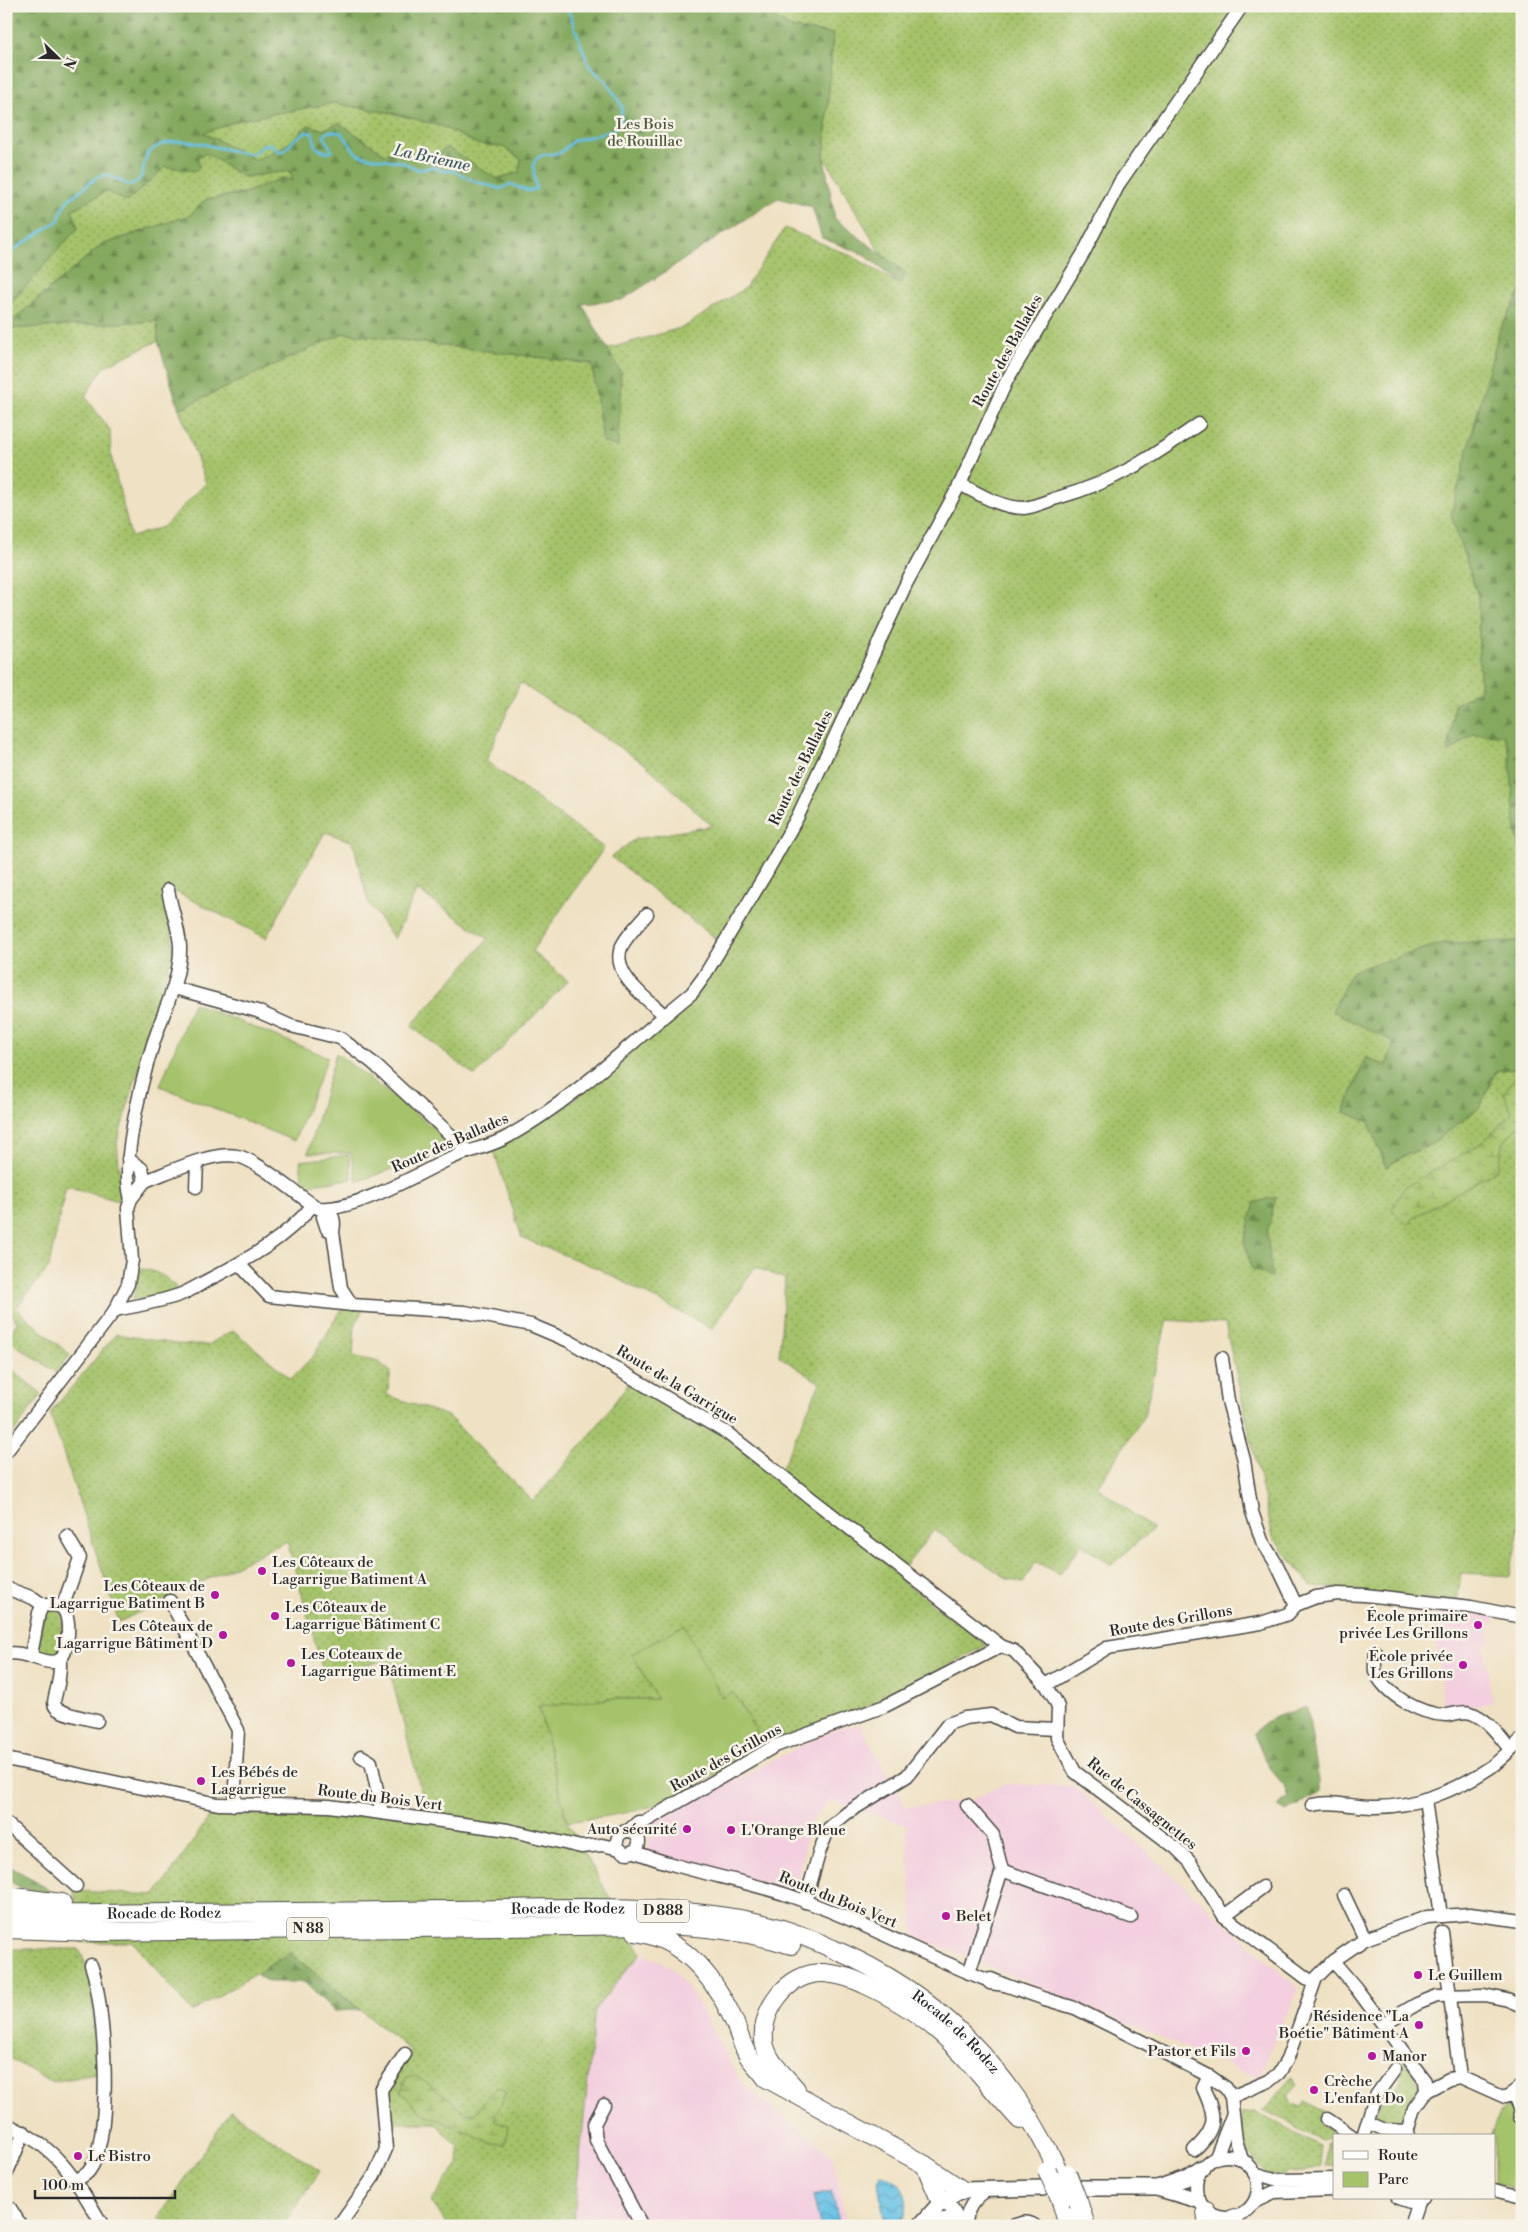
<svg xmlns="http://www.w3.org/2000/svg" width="1528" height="2232" viewBox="0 0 1528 2232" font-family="'Libre Bodoni',serif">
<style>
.built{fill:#f3cfdf}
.grass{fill:url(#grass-dots);stroke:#68774a}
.forest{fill:url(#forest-firs);stroke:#586a44;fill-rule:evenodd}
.wetland{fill:url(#wetland-marsh);stroke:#68774a}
.park{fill:#a5c36a;stroke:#68774a}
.water{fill:url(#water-waves);stroke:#487688}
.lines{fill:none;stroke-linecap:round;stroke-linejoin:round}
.stream{stroke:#66c1e4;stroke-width:2.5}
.minor-casing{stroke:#484642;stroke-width:15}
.major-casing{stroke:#484642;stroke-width:18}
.highway-casing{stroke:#484642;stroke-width:20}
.minor{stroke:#fff;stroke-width:12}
.major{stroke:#fff;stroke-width:15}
.highway{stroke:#fff;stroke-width:18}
.highway-bridge-casing{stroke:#484642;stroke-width:20;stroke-linecap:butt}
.highway-bridge{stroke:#fff;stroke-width:18}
.poi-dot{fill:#b5179e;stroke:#f7f3e8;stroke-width:2}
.labels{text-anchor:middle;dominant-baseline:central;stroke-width:5;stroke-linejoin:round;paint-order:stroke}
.shield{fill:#f7f3e8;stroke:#686764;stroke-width:1}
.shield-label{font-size:14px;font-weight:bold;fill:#2b2b2b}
.park-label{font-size:15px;fill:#50593e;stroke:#f7f3e8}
.street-label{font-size:15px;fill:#2b2b2b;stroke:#f7f3e8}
.poi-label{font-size:15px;fill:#2b2b2b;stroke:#f7f3e8;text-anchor:start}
.water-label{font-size:16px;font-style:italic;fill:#3d5862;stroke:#f7f3e8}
</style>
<defs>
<pattern id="grass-dots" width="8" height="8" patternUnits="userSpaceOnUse" patternTransform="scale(1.25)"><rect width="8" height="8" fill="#a5c36a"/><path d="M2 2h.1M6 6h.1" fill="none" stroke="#879f57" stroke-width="1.8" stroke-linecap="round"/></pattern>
<pattern id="forest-firs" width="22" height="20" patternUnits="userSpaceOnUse" patternTransform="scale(1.25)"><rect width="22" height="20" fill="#84a95e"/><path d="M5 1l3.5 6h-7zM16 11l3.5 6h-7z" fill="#6c8a4e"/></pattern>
<pattern id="wetland-marsh" width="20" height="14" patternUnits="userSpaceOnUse" patternTransform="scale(1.25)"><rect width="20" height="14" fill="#a5c36a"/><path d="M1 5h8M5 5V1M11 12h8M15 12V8" fill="none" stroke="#879f57"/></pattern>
<pattern id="water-waves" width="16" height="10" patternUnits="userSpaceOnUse" patternTransform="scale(1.25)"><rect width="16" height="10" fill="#66c1e4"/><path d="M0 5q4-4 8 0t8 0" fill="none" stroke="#549db9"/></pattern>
</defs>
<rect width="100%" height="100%" fill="#f7f3e8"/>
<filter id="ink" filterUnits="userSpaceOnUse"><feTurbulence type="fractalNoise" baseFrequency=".02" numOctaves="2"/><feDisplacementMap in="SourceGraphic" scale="10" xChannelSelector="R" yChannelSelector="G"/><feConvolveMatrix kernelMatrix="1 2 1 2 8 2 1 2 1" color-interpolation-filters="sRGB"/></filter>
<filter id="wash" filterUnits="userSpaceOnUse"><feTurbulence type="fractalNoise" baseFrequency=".0096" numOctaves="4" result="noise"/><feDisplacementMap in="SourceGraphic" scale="20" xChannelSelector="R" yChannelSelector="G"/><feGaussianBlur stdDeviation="1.12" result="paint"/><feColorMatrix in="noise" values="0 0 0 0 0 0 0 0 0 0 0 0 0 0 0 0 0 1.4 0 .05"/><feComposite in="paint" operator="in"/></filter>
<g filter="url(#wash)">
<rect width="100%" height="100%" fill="#efe1c3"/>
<g class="built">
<path d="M1432,1611L1495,1616L1494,1624H1489L1490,1643L1484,1644L1492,1703L1444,1710Z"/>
<path d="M859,1724L906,1807L970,1801L1004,1784L1074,1786L1298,1989L1258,2078L914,1935L906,1825L831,1800L810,1822L795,1891L649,1852L648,1824L835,1729Z"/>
<path d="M641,1953L670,1966L693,1995L742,2084L832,2155L846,2223L842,2226H573L595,2009Z"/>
</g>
<g class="grass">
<path d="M754,6H1522V290L1499,331L1451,515L1478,596L1480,689L1454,705L1449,752L1473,734L1503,735L1509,748L1516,832L1522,855V941L1443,943L1394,1042L1386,1066L1366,1057L1344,1112L1369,1122L1386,1167L1404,1156L1432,1144L1480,1107L1496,1071L1522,1067V1528H1519L1510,1576L1461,1573L1457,1603L1311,1586L1273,1537L1225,1324L1167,1320L1144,1416L1097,1487L1153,1529L1111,1565L1081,1544L1060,1575L1036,1562L1023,1583L1008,1579L934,1530L897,1577L987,1645L878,1702L765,1746L733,1693L722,1699H610L539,1707L567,1822L641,1953L595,2009L573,2226H448L431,2201L458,2165L459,2147L435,2123H387V2091L410,2050L290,1953L192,2012L133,1942H81L74,1891L156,1895L212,1813L425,1807L387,1660L324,1675L287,1541L119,1622L50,1413L116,1334L176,1344L208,1345L233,1330L291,1379L314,1355L342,1308L363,1309L355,1326L353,1356L379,1362L391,1372L387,1395L448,1416L533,1501L588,1438L628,1384L725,1429L781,1470L820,1383L779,1356L785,1279L755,1267L712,1329L599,1269L522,1238L494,1151L575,1099L694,1000L725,946L611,857L635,839L712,826L645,764L520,683L486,761L604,848L532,951L568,981L475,1076L411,1026L488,939L417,890L394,939L368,902L353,842L325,832L266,938L170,889L173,952L117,1142L122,1202L66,1186L49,1267L16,1308L70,1355L57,1373L7,1339L17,1322L6,1307V329L157,321L158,341L105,366L85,396L110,430L111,456L131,537L163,527L206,483L179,409L344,333L592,364L603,442L621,373L607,349L684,327L745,288L785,228L854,257L899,284L824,157L833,34L791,28Z"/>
<path d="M334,103L396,114L441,126L477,144L503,147L521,159L519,173L497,179L398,151L385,154L339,123L323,130L308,125L288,144L256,160L203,133L239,120Z"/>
<path d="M206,153L243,177L289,171L294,181L282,178L247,192L205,200L190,215L101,245L11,322L6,317V308L78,228L72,210L106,191L127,201L165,167Z"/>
<path d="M141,1269C153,1269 170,1278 176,1288L173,1294L132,1301Z"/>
<path d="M6,1365L42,1394L6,1443Z"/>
<path d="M49,1610L56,1611L64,1614L61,1651L53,1658L39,1655L37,1652L43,1617Z"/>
<path d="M6,1949H79L90,1974L92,1989L97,2074L51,2082L6,2056Z"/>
<path d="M1406,2062C1431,2096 1413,2089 1401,2123L1395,2125L1376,2115C1378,2109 1380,2100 1384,2095C1395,2082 1402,2090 1402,2065Z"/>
<path d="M1293,2077L1297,2085L1287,2096L1292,2104L1302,2107L1304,2102L1323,2111L1319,2122L1321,2125L1331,2130L1330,2138L1322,2141L1296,2128L1294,2124L1263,2110Z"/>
<path d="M231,2111L320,2171L283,2226H174L159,2217Z"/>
<path d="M1256,2112L1320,2147L1322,2165L1304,2171L1287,2172L1285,2176L1267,2174C1248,2152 1238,2145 1242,2113Z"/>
<path d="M1334,2139V2166H1326V2144Z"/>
</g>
<g class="forest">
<path d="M6,6H754L791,28L833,34L824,157L835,219L906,273L900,285L865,255L822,238L812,207L778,198L622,300L582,304L621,373L618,447L603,442L592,364L344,333L179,409L158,341L157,321L6,329V317L11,322L101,245L190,215L205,200L247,192L282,178L293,181L290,171L243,177L206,153L197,158L200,168L197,171L165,167L127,202L106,191L72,210L78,228L6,308ZM334,103L396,114L441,126L477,144L503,147L521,159L519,172L497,179L446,147L431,161L398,151L385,154L339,123L323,130L308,125L288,144L256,160L204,133L239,120Z"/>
<path d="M1522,290V855L1516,832L1509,748L1503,735L1473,734L1448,753L1454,705L1480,689L1478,596L1451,515L1499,331Z"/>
<path d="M1522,941V1067L1496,1071L1480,1107L1432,1144L1404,1156L1386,1167L1369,1122L1344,1112L1366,1057L1386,1066L1394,1042L1332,1011L1352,971L1443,943Z"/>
<path d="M1276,1197L1267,1233L1272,1278L1252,1269L1244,1241L1255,1202Z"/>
<path d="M1307,1707L1319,1781V1793L1286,1812L1278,1806L1288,1797L1284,1785L1270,1769L1254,1735C1261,1718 1291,1712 1307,1707Z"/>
<path d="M6,1864C23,1875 42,1881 54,1896L21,1888L6,1879Z"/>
<path d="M290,1953L360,2010L334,2011L304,1982H268L256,1974Z"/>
</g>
<g class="wetland">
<path d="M1522,1067V1122L1503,1142L1497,1170L1415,1217L1408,1225L1392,1209L1404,1188L1483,1142L1512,1114L1504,1093Z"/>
<path d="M416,2076L449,2098L460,2109L475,2114L492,2091L500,2087L506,2092L494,2120L508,2125L505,2145L489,2142L419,2111L401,2091L406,2078Z"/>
</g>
<g class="park">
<path d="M193,1003L328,1057L294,1141L160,1086Z"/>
<path d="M336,1053L443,1135L442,1151L357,1182L351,1153H308Z"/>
<path d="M349,1155L352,1179L303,1185L300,1161Z"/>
<path d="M684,1625L722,1698L733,1692L765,1746C752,1750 731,1758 724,1769C711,1777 699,1786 685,1793C649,1812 607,1816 567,1822L539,1707L610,1699H657L632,1654Z"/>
<path d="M1522,2091V2190L1494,2183V2136H1491L1501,2112Z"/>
</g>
<g class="water">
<path d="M881,2174C913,2180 916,2229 885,2225L878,2182Z"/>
<path d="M832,2191L839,2222L820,2226L813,2195Z"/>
</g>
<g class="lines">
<path class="stream" d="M6,255L59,220L63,207L68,200L99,176L109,175L129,185C146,180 142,168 147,154C176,126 219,153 253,154L263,145L270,144L279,151H284L295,139L306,132L312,133L317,148L328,153L332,151L324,136L329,131L342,133L356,153L363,156L402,162L419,170L433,167L442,171H454L474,181L501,189L510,184L528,191L536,189L533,165L536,159L543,155L560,153L573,141L613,130L621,121L622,107L607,82L589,66L567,6"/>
</g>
</g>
<g filter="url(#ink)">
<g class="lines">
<g class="minor-casing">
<g id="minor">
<path d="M960,484C979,494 1001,508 1024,508C1034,507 1047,501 1057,498C1117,481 1149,459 1199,424"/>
<path d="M647,914C639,924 623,939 620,951C614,977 648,999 664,1015"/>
<path d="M174,988L257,1011L291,1026L340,1038L373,1063L469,1152"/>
<path d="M128,1159L142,1169L145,1181"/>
<path d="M145,1181C170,1172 212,1151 237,1156C258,1160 298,1196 318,1208C353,1212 416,1175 449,1159C468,1150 491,1147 509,1136C578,1097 631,1042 692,993L703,978L765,875L798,816L906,584L960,484L1007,380L1083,254L1120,182L1242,6"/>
<path d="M196,1187L197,1162"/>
<path d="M131,1199C119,1162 146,1061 160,1024C169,999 181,973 180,946C179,928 171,908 168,890"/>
<path d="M333,1232L327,1229L323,1217L327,1209C334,1216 335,1222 333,1232L341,1288L352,1305"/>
<path d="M239,1264L269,1296L352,1305L465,1312L531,1325L569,1341L727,1433L1001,1646"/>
<path d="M115,1310C137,1306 158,1302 179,1295C190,1291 200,1284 210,1279C247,1260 286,1238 313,1205"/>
<path d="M1222,1358L1228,1401L1244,1460L1252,1512L1262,1541L1277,1565L1296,1605"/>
<path d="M6,1452L115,1310L128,1284L132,1260L128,1208L131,1199L145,1181"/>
<path d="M6,1588L33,1598L43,1605C50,1605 57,1604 62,1608C72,1616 69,1653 59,1660C48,1668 24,1649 6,1654"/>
<path d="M170,1601L238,1730L234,1805"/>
<path d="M62,1608L80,1558L67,1536"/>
<path d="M1376,1652C1376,1658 1374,1666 1375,1671C1385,1695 1420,1714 1445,1715C1453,1715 1463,1710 1471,1713C1489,1720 1498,1735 1510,1749"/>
<path d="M31,1655L39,1613L43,1605"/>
<path d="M60,1660C62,1709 30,1706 97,1721"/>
<path d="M1046,1685L1107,1648L1261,1623L1288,1614L1296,1605L1316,1597L1338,1594L1365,1595L1471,1607L1522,1617"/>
<path d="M361,1756L371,1762L382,1813"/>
<path d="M6,1759L218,1804L329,1806L508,1830L581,1847L602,1845L620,1849"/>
<path d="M1425,1799L1441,1916"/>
<path d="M967,1805L993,1835L1002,1870"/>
<path d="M1312,1805C1332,1800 1352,1807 1373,1807C1413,1808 1457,1790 1491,1767C1502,1759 1512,1748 1522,1739"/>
<path d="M6,1823L76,1886"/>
<path d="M628,1831L638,1822H644L775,1746L885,1706L1001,1646L1014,1651L1046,1685L1055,1700L1058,1707L1057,1738L1075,1772L1176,1848L1190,1862L1224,1916L1313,1983"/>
<circle cx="628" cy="1842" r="11"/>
<path d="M633,1851C683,1871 736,1878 787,1895C856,1918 920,1954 987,1980L990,1983L1005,1985L991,1979L987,1980"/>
<path d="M1344,1895L1365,1939"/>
<path d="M805,1902L820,1850L829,1828L847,1813L907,1776L948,1724L965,1718L991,1715L1015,1727L1056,1729"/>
<path d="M1224,1916L1263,1887"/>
<path d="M1442,1932L1460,2077"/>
<path d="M1333,1961L1356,1988L1425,2081L1426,2091"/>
<path d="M969,1973L1002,1870L1131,1917"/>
<path d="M1005,1985L1045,1999L1034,1995"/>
<path d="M1045,1999L1075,2008L1143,2042L1209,2076L1226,2088L1231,2097L1236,2140L1242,2160"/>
<path d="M1383,2024L1417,2004L1437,1996L1484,1995L1508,2000L1522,2006"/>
<path d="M1512,2093L1522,2085"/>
<path d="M1231,2097L1269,2081L1279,2073L1287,2060L1316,1978L1333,1961L1365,1939L1427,1917L1470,1914L1522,1921"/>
<path d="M604,2105L594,2124L596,2140L642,2226"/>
<path d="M1327,2119L1352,2136"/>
<path d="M1369,2123L1385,2130L1408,2131"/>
<path d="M6,2124C60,2149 74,2177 103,2226"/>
<path d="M1363,2136L1375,2097L1395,2069"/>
<path d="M1406,2136L1414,2108L1426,2091L1449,2079L1460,2077L1505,2097L1512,2093L1519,2108L1520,2117"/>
<path d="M1194,2150C1218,2128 1216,2116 1203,2088L1209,2076"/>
<circle cx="1227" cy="2187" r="31"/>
<path d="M1216,2157L1232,2116"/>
<path d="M1254,2173L1278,2180L1334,2179"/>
<path d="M6,2175L24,2132"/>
<path d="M76,2180C80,2178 86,2175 89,2171C114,2138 105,2003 91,1965"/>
<path d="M1494,2190L1522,2197"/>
<path d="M1398,2198L1413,2203L1423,2198"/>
<path d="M1255,2201L1274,2192L1334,2190"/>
<path d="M941,2202L953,2209L958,2220"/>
<path d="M6,2206L10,2208L21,2226"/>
<path d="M339,2226L374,2176L386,2149L381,2090L405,2054"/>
<path d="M925,2226C940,2219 951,2213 965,2226"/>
<path d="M966,2226C966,2208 974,2199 988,2189"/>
<path d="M1013,2226C1021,2223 1027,2220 1035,2226"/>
<path d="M1410,2226L1418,2202"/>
</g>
</g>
<g class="major-casing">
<g id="major">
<path d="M1079,2188H1157L1198,2200"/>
<path d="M1157,2188L1189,2177L1202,2168"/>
<path d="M920,2226L941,2202L962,2190L1043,2188"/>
</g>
</g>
<g class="highway-casing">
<g id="highway">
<path d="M6,1896L62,1903"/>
<path id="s1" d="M6,1913C60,1916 115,1913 169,1913C262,1912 355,1912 448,1910C549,1909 652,1902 750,1921C779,1926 807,1937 833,1949C939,1994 1010,2069 1059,2172"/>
<path d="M6,1929L97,1932L653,1925C702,1926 744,1930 791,1945"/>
<path d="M636,1932C685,1939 715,1979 734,2021C739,2033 742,2047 749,2057C754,2064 761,2071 766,2078L925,2165L962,2190"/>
<path d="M796,2089C785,2076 769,2063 765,2046C757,2013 788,1971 824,1973C837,1974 852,1978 864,1984C899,2000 931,2021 957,2049C979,2071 998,2097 1020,2120"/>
<path d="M925,2165L941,2202"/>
<path d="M1061,2201L1068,2226"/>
<path d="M1079,2204L1086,2226"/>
<path d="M1206,2211L1208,2226"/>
<path d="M1226,2226L1234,2218"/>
</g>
</g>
<use href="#minor" class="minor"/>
<use href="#major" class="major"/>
<use href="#highway" class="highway"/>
<g class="highway-bridge-casing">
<g id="highway-bridge">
<path d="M1047,2170L1061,2201"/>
<path d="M1067,2173L1079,2204"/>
</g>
</g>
<use href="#highway-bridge" class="highway-bridge"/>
</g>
</g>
<g class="poi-dot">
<circle cx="262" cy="1571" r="5"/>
<circle cx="215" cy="1595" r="5"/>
<circle cx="275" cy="1616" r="5"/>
<circle cx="1478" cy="1625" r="5"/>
<circle cx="223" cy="1635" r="5"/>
<circle cx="291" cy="1663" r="5"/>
<circle cx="1463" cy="1665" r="5"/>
<circle cx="201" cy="1781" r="5"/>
<circle cx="687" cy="1829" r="5"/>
<circle cx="731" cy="1830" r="5"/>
<circle cx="946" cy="1916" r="5"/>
<circle cx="1418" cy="1975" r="5"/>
<circle cx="1419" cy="2025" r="5"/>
<circle cx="1246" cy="2051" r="5"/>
<circle cx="1372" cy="2056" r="5"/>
<circle cx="1314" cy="2090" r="5"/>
<circle cx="78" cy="2156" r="5"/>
</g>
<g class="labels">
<g class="shield">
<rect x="637" y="1899.5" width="52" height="23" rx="4"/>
<rect x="287" y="1917.5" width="42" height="23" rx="4"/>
</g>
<g class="shield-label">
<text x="663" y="1911">D 888</text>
<text x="308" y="1929">N 88</text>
</g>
<g class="park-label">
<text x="645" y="124">Les Bois<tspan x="645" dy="17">de Rouillac</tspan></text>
</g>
<g class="street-label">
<text transform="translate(1008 351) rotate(-61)">Route des Ballades</text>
<text transform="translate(801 768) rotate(-64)">Route des Ballades</text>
<text transform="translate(450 1143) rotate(-24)">Route des Ballades</text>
<text transform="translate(677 1385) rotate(31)">Route de la Garrigue</text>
<text transform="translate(1171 1621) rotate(-10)">Route des Grillons</text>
<text transform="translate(726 1758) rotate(-29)">Route des Grillons</text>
<text transform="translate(380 1798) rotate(7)">Route du Bois Vert</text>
<text transform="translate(1142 1804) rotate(39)">Rue de Cassagnettes</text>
<text transform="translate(838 1900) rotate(22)">Route du Bois Vert</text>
<text stroke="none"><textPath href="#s1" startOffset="562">Rocade de Rodez</textPath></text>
<text stroke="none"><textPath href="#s1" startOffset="158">Rocade de Rodez</textPath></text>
<text stroke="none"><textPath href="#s1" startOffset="982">Rocade de Rodez</textPath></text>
</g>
<g class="poi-label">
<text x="272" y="1562">Les Côteaux de<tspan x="272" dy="17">Lagarrigue Batiment A</tspan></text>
<text x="205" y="1586" text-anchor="end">Les Côteaux de<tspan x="205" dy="17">Lagarrigue Batiment B</tspan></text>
<text x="285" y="1607">Les Côteaux de<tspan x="285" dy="17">Lagarrigue Bâtiment C</tspan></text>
<text x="1468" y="1616" text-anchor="end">École primaire<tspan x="1468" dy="17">privée Les Grillons</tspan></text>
<text x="213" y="1626" text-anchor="end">Les Côteaux de<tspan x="213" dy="17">Lagarrigue Bâtiment D</tspan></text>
<text x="301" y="1654">Les Coteaux de<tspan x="301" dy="17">Lagarrigue Bâtiment E</tspan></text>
<text x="1453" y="1656" text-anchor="end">École privée<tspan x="1453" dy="17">Les Grillons</tspan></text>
<text x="211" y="1772">Les Bébés de<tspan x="211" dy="17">Lagarrigue</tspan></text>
<text x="677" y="1829" text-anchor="end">Auto sécurité</text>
<text x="741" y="1830">L'Orange Bleue</text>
<text x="956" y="1916">Belet</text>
<text x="1428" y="1975">Le Guillem</text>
<text x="1409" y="2016" text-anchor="end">Résidence "La<tspan x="1409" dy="17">Boétie" Bâtiment A</tspan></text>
<text x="1236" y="2051" text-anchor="end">Pastor et Fils</text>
<text x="1382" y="2056">Manor</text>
<text x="1324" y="2081">Crèche<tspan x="1324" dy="17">L'enfant Do</tspan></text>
<text x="88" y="2156">Le Bistro</text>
</g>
<g class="water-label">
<text transform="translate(432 158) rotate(12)">La Brienne</text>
</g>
</g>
<rect width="1528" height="2232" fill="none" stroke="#f7f3e8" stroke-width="25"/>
<rect x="1333" y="2134" width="162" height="65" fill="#f7f3e8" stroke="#a5a39c"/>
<rect x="1343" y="2151" width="25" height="8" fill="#ffffff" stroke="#a5a39c"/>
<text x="1378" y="2160" font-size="15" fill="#2b2b2b">Route</text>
<rect x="1343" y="2172" width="25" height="15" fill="#a5c36a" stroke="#a5a39c"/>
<text x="1378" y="2184" font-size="15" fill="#2b2b2b">Parc</text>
<g transform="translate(58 58) rotate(113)" stroke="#f7f3e8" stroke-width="4" paint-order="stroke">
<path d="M0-4L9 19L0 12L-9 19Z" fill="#2b2b2b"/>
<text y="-8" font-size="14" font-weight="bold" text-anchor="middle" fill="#2b2b2b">N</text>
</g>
<path d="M35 2190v8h140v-8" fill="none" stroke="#2b2b2b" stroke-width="2.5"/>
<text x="42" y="2190" font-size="15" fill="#2b2b2b" stroke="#f7f3e8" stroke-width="4" paint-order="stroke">100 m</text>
</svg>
